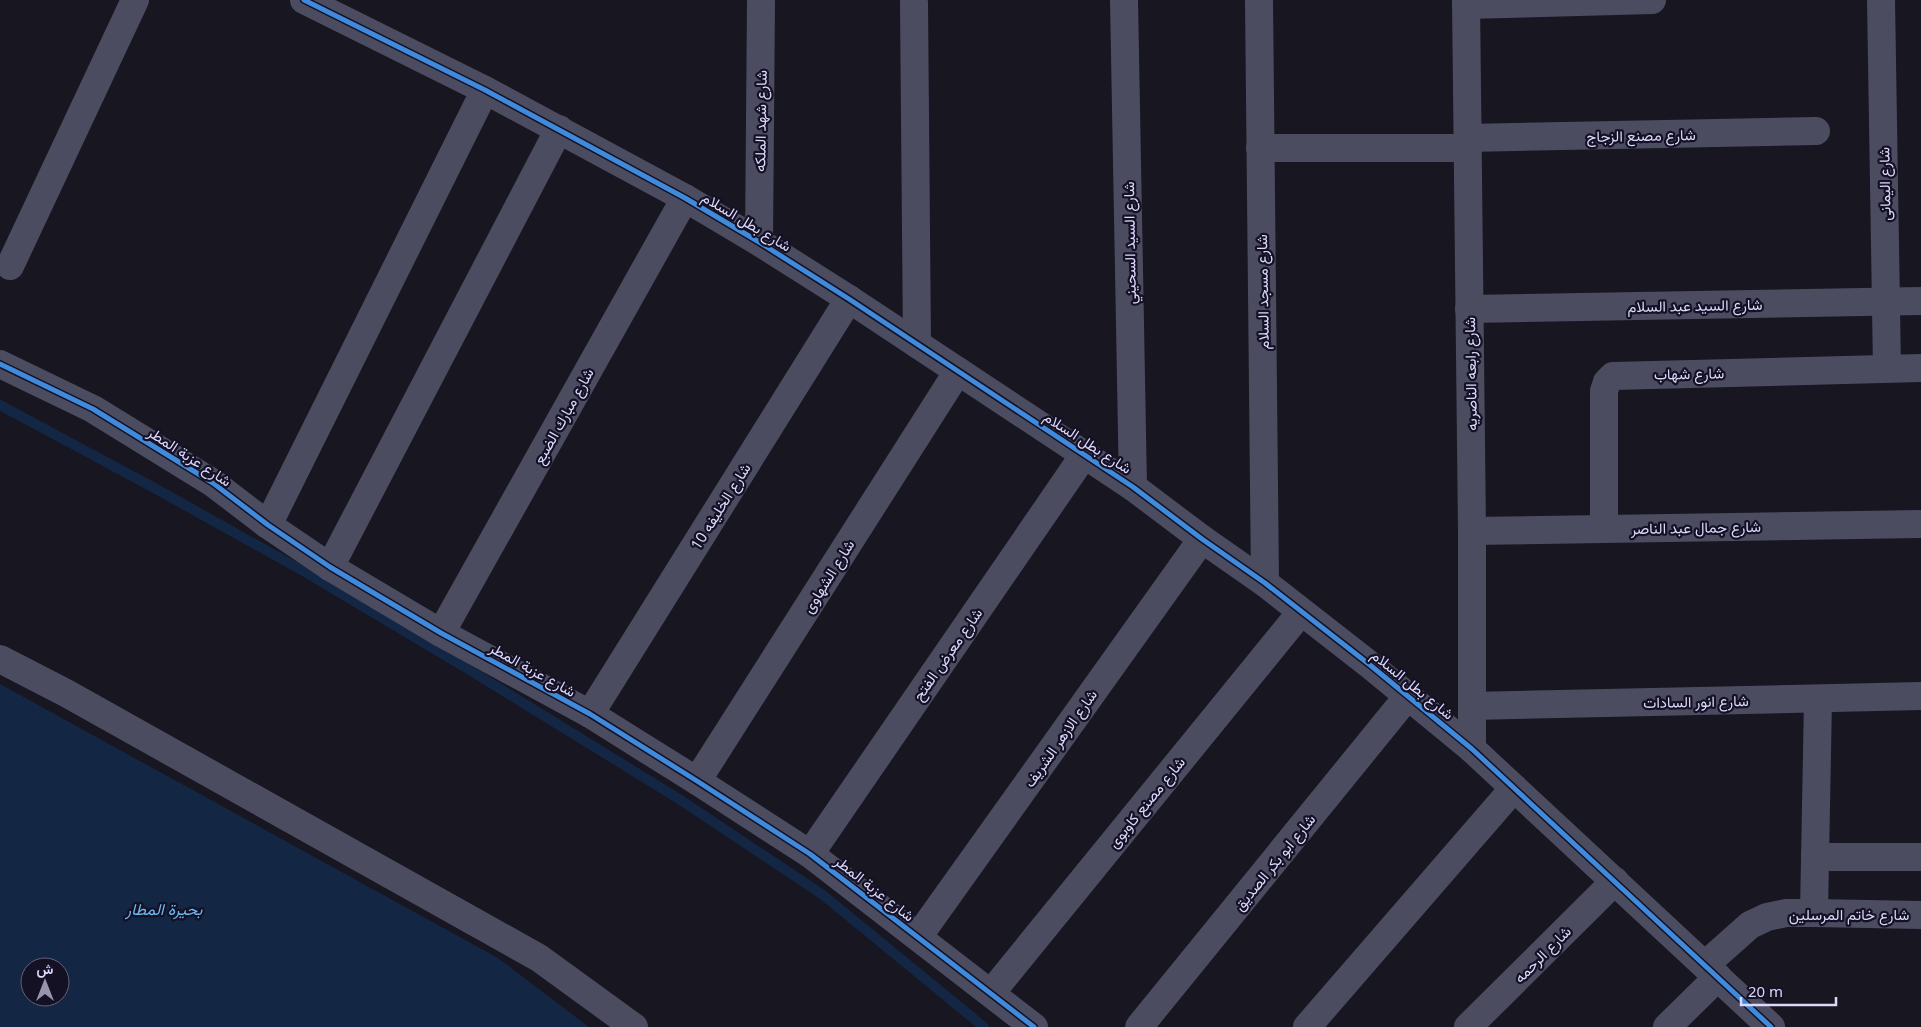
<svg xmlns="http://www.w3.org/2000/svg" width="1921" height="1027" viewBox="0 0 1921 1027" font-family="'Noto Sans',Vazirmatn,sans-serif">
<style>
.water{fill:#132644;fill-rule:evenodd}
.lines{fill:none;stroke-linecap:round;stroke-linejoin:round}
.stream{stroke:#132644;stroke-width:10}
.minor{stroke:#4c4c61;stroke-width:28}
.cycleway-casing{stroke:#141125;stroke-width:8}
.cycleway{stroke:#408adc;stroke-width:5}
.labels{text-anchor:middle;dominant-baseline:central;stroke-width:4.5;stroke-linejoin:round;paint-order:stroke}
.street-label{font-size:15px;fill:#dbd8fc;stroke:#141125}
.water-label{font-size:16px;font-style:italic;fill:#6ebaf4;stroke:#141125}
</style>
<rect width="100%" height="100%" fill="#181620"/>
<path class="water" d="M0,684L498,958L589,1027H0ZM30,967H60V997H30Z"/>
<g class="lines">
<path class="stream" d="M0,405L158,490L305,572L473,672L679,799L823,895L984,1027"/>
<g class="minor">
<path d="M304,0L485,90L685,198L759,242L849,299L1133,487L1202,539L1265,583L1370,665L1472,749L1771,1027"/>
<path d="M1124,0L1133,487"/>
<path d="M1259,0L1265,583"/>
<path d="M1466,0L1472,531V749"/>
<path d="M1881,0L1887,368"/>
<path d="M914,3L917,344"/>
<path d="M1466,5L1652,0"/>
<path d="M1467,138L1816,131"/>
<path d="M1260,148H1467"/>
<path d="M759,242L761,0"/>
<path d="M10,266L135,0"/>
<path d="M1469,309L1921,301"/>
<path d="M0,364L93,409L213,483L268,525L330,567L441,633L590,714L697,781L810,854L1034,1027"/>
<path d="M268,525L485,90"/>
<path d="M1604,529V391L1607,382L1613,376L1921,368"/>
<path d="M1472,531L1921,524"/>
<path d="M330,567L559,129"/>
<path d="M441,633L685,198"/>
<path d="M0,659L66,693L539,958L634,1027"/>
<path d="M1472,706L1921,696"/>
<path d="M590,714L849,299"/>
<path d="M697,781L958,371"/>
<path d="M810,854L1084,455"/>
<path d="M1815,857H1921"/>
<path d="M1814,913L1818,699"/>
<path d="M918,937L1202,539"/>
<path d="M1705,965L1750,925L1767,917L1786,913H1814L1921,915"/>
<path d="M991,993L1301,612"/>
<path d="M1139,1027L1408,696"/>
<path d="M1307,1027L1514,788"/>
<path d="M1468,1027L1615,881"/>
<path d="M1667,1027L1718,977"/>
</g>
<g class="cycleway-casing">
<g id="cycleway">
<path d="M304,0L485,90L685,198L759,242L849,299L1133,487L1202,539L1265,583L1370,665L1472,749L1771,1027"/>
<path d="M0,364L93,409L213,483L268,525L330,567L441,633L590,714L697,781L810,854L1034,1027"/>
</g>
</g>
<use href="#cycleway" class="cycleway"/>
</g>
<g class="labels">
<g class="street-label">
<text transform="translate(760 121) rotate(-89)">شارع شهد الملكه</text>
<text transform="translate(1641 135) rotate(-1)">شارع مصنع الزجاج</text>
<text transform="translate(1884 184) rotate(-91)">شارع اليمانى</text>
<text transform="translate(747 221) rotate(31)">شارع بطل السلام</text>
<text transform="translate(1129 243) rotate(-91)">شارع السيد السحيني</text>
<text transform="translate(1262 292) rotate(-91)">شارع مسجد السلام</text>
<text transform="translate(1695 305) rotate(-1)">شارع السيد عبد السلام</text>
<text transform="translate(1689 373) rotate(-1)">شارع شهاب</text>
<text transform="translate(1470 374) rotate(-91)">شارع رابعه الناصريه</text>
<text transform="translate(563 416) rotate(-61)">شارع مبارك الضبع</text>
<text transform="translate(1088 442) rotate(33)">شارع بطل السلام</text>
<text transform="translate(190 456) rotate(33)">شارع عزبة المطر</text>
<text transform="translate(720 506) rotate(-58)">شارع الخليفه 10</text>
<text transform="translate(1696 527) rotate(-1)">شارع جمال عبد الناصر</text>
<text transform="translate(828 576) rotate(-58)">شارع الشهاوى</text>
<text transform="translate(947 654) rotate(-55)">شارع معرض الفتح</text>
<text transform="translate(533 669) rotate(29)">شارع عزبة المطر</text>
<text transform="translate(1413 684) rotate(39)">شارع بطل السلام</text>
<text transform="translate(1696 701) rotate(-1)">شارع انور السادات</text>
<text transform="translate(1060 738) rotate(-55)">شارع الازهر الشريف</text>
<text transform="translate(1146 802) rotate(-51)">شارع مصنع كاوبوى</text>
<text transform="translate(1274 862) rotate(-51)">شارع ابو بكر الصديق</text>
<text transform="translate(875 888) rotate(38)">شارع عزبة المطر</text>
<text x="1849" y="914">شارع خاتم المرسلين</text>
<text transform="translate(1542 954) rotate(-45)">شارع الرحمه</text>
</g>
<g class="water-label">
<text x="164" y="909">بحيرة المطار</text>
</g>
</g>
<g transform="translate(45 982)"><circle r="24" fill="#141125" stroke="#64617b"/>
<path d="M0-4L9 19L0 12L-9 19Z" fill="#9794af"/>
<text y="-8" font-size="14" font-weight="bold" text-anchor="middle" fill="#dbd8fc">ش</text>
</g>
<path d="M1741 997v8h95v-8" fill="none" stroke="#dbd8fc" stroke-width="2.5"/>
<text x="1748" y="997" font-size="15" fill="#dbd8fc" stroke="#141125" stroke-width="4" paint-order="stroke">20 m</text>
</svg>
